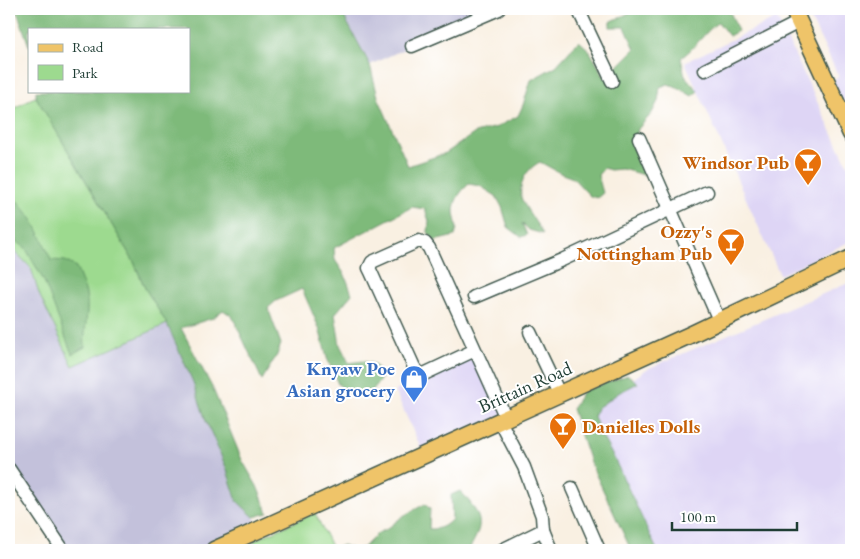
<svg xmlns="http://www.w3.org/2000/svg" width="860" height="559" viewBox="0 0 860 559" font-family="'EB Garamond',serif">
<style>
.built{fill:#ded5f5}
.industrial{fill:#c3c1db}
.green{fill:#9dda8f;stroke:#5e8c62}
.forest{fill:#7eba7a;stroke:#4e7c57}
.lines{fill:none;stroke-linecap:round;stroke-linejoin:round}
.minor-casing{stroke:#40584e;stroke-width:15}
.major-casing{stroke:#40584e;stroke-width:19}
.minor{stroke:#fff;stroke-width:12}
.major{stroke:#efc469;stroke-width:16}
.labels{text-anchor:middle;dominant-baseline:central;stroke-width:4;stroke-linejoin:round;paint-order:stroke}
.food-label{font-size:19px;font-weight:bold;fill:#c56008;stroke:#fff;text-anchor:end}
.shop-label{font-size:19px;font-weight:bold;fill:#366cbe;stroke:#fff;text-anchor:end}
.street-label{font-size:19px;fill:#1f3d34;stroke:#fff}
</style>
<rect width="100%" height="100%" fill="#fff"/>
<filter id="ink" filterUnits="userSpaceOnUse"><feTurbulence type="fractalNoise" baseFrequency=".02" numOctaves="2"/><feDisplacementMap in="SourceGraphic" scale="10" xChannelSelector="R" yChannelSelector="G"/><feConvolveMatrix kernelMatrix="1 2 1 2 8 2 1 2 1" color-interpolation-filters="sRGB"/></filter>
<filter id="wash" filterUnits="userSpaceOnUse"><feTurbulence type="fractalNoise" baseFrequency=".0096" numOctaves="4" result="noise"/><feDisplacementMap in="SourceGraphic" scale="20" xChannelSelector="R" yChannelSelector="G"/><feGaussianBlur stdDeviation="1.12" result="paint"/><feColorMatrix in="noise" values="0 0 0 0 0 0 0 0 0 0 0 0 0 0 0 0 0 1.4 0 .05"/><feComposite in="paint" operator="in"/></filter>
<g filter="url(#wash)">
<rect width="100%" height="100%" fill="#f9f0e2"/>
<g class="built">
<path d="M806,9H851V134L827,83L839,77Z"/>
<path d="M777,18L851,172V241L780,275L685,62Z"/>
<path d="M851,282V550H815L793,544L779,550H654L589,410L647,369Z"/>
<path d="M477,354L506,418L424,455L395,391Z"/>
</g>
<g class="industrial">
<path d="M340,9H495L410,44L404,49L370,65Z"/>
<path d="M9,245L31,268L39,294L73,366L167,324L193,382L206,421L226,467L237,501L254,517L259,530L214,550H68L9,469Z"/>
</g>
<g class="green">
<path d="M36,97L134,262L145,288L167,324L73,366L39,294L31,268L9,245V111C19,107 25,100 36,97Z"/>
<path d="M315,513L333,550H258L253,541Z"/>
</g>
<g class="forest">
<path d="M12,9H340L370,65L378,97L408,166L446,153L475,133L497,127L518,116L523,105L531,80L556,66L579,41L589,50L605,78L611,73L635,49L625,27H610V22L629,13L631,9H726L731,14L738,31L729,36L718,22C704,33 696,47 681,58L685,76L698,91L692,96L677,87L668,84L660,87L658,101L652,113L638,129L636,138L649,169L644,175L622,169L610,170L604,168L598,175L603,193L597,198L590,196L573,178L560,173L540,162C527,169 519,181 521,197C522,203 539,227 543,234L529,230L522,223L527,235L521,237L508,227L502,207L496,196L480,186L469,184C460,192 454,200 454,212C455,223 459,225 455,236L434,241L428,232L429,221L425,209L412,207L334,248L335,260L345,275L352,294L335,314L340,345L349,363L363,361L374,364L383,376L372,391L351,396L338,384L327,358L319,328L302,289L276,301L268,308L281,344L277,355L262,380L232,316L223,310L213,318L181,328L213,389L242,460L257,486L268,513L254,517L237,501L226,467L206,421L193,382L167,324L145,288L134,262L36,97V91H189V29H29V46L18,14Z"/>
<path d="M9,194C31,210 41,236 51,260L65,261L76,267C79,276 84,285 86,294C90,311 83,329 85,347L72,354L44,281L25,247L9,237Z"/>
<path d="M628,375L638,383L620,392L597,408L594,416L599,431L614,458L657,550H631L590,462L572,409L583,391Z"/>
<path d="M460,491C466,496 478,512 479,520C481,530 473,542 469,550H337L336,548L343,545L353,549L363,548L378,533L387,529L403,516L425,504L430,509L429,529C440,529 445,527 452,519L451,495Z"/>
</g>
</g>
<g filter="url(#ink)">
<g class="lines">
<g class="minor-casing">
<g id="minor">
<path d="M578,9L612,81"/>
<path d="M412,46L499,9"/>
<path d="M705,70L799,22"/>
<path d="M639,138L719,320"/>
<path d="M474,297L562,260L707,192"/>
<path d="M530,332L559,393"/>
<path d="M475,350L424,374L418,372L414,367L371,272L369,268L372,262L419,241L425,243L429,248L506,418"/>
<path d="M500,421L524,467L542,516L543,530L551,550"/>
<path d="M9,469L63,550"/>
<path d="M572,488L599,550"/>
<path d="M502,550L543,530"/>
</g>
</g>
<g class="major-casing">
<g id="major">
<path d="M793,9L851,134"/>
<path d="M214,550L692,334L851,258"/>
</g>
</g>
<use href="#minor" class="minor"/>
<use href="#major" class="major"/>
</g>
</g>
<defs>
<g id="bar-pin" transform="scale(1.4375)"><path d="M0 17L-7.5 6A9.5 9.5 0 1 1 7.5 6Z" fill="#e8710a" stroke="#fff"/><path d="M-6-5H6L.8 .8V4.5H3.5V6h-7V4.5H-.8V.8Z" fill="#fff"/></g>
<g id="shop-pin" transform="scale(1.4375)"><path d="M0 17L-7.5 6A9.5 9.5 0 1 1 7.5 6Z" fill="#3f7fe0" stroke="#fff"/><path d="M-5-2.5h2.3a2.7 3.5 0 0 1 5.4 0H5L5.5 6h-11ZM-1.5-2.5h3a1.5 2.3 0 0 0-3 0Z" fill="#fff"/></g>
</defs>
<g fill-rule="evenodd">
<use href="#bar-pin" x="808" y="162"/>
<use href="#bar-pin" x="731" y="242"/>
<use href="#shop-pin" x="414" y="379"/>
<use href="#bar-pin" x="563" y="426"/>
</g>
<g class="labels">
<g class="food-label">
<text x="789" y="162">Windsor Pub</text>
<text x="712" y="231">Ozzy's<tspan x="712" dy="22">Nottingham Pub</tspan></text>
<text x="582" y="426" text-anchor="start">Danielles Dolls</text>
</g>
<g class="shop-label">
<text x="395" y="368">Knyaw Poe<tspan x="395" dy="22">Asian grocery</tspan></text>
</g>
<g class="street-label">
<text transform="translate(525 387) rotate(-24)">Brittain Road</text>
</g>
</g>
<rect width="860" height="559" fill="none" stroke="#fff" stroke-width="30"/>
<rect x="28" y="28" width="162" height="65" fill="#ffffff" stroke="#a5b1ae"/>
<rect x="38" y="44" width="25" height="8" fill="#efc469" stroke="#a5b1ae"/>
<text x="72" y="52" font-size="15" fill="#1f3d34">Road</text>
<rect x="38" y="65" width="25" height="15" fill="#9dda8f" stroke="#a5b1ae"/>
<text x="72" y="78" font-size="15" fill="#1f3d34">Park</text>
<path d="M672 522v8h125v-8" fill="none" stroke="#1f3d34" stroke-width="2.5"/>
<text x="680" y="522" font-size="15" fill="#1f3d34" stroke="#ffffff" stroke-width="4" paint-order="stroke">100 m</text>
</svg>
